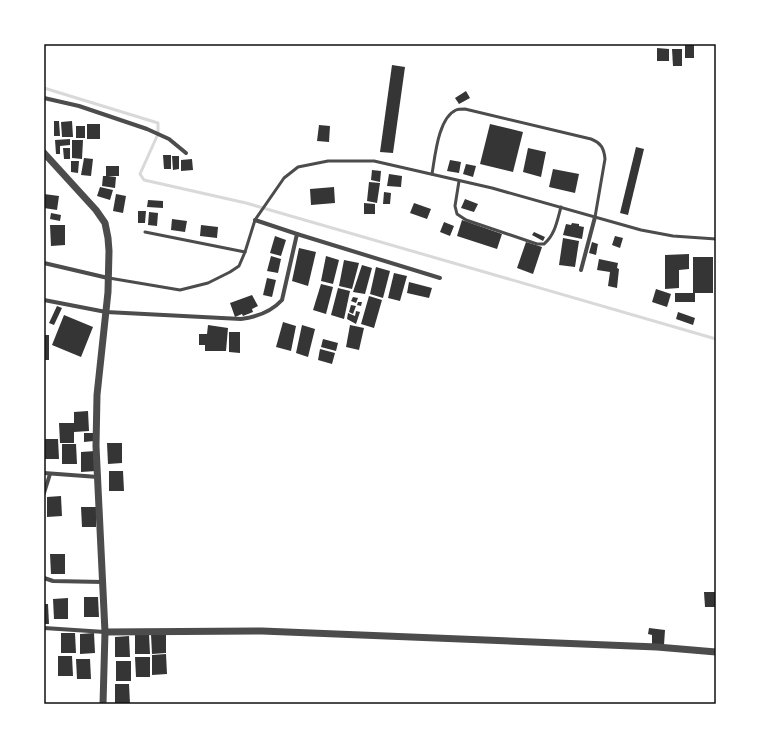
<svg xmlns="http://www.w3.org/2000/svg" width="760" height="748" viewBox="0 0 760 748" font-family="'Golos Text',sans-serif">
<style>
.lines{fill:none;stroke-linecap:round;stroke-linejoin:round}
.stream{stroke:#d9d9d9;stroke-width:3}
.building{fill:#353535}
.service{stroke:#4c4c4c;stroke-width:3}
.minor{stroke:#4c4c4c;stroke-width:4}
.tertiary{stroke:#4c4c4c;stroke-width:7}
.neatline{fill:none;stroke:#111;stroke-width:1.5}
</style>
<rect width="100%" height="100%" fill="#fff"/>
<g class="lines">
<path class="stream" d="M44,88L158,123V134L140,174L144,180L246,203L716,339"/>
</g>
<g class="building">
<rect x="685" y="44" width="9" height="14"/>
<path d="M657,48L669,49V61H657Z"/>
<path d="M672,49H682V66H673Z"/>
<path d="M392,65L405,67L393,153L380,152Z"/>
<path d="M466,91L470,98L459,104L455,98Z"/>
<path d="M54,121H59L60,136H54Z"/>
<path d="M72,121L73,137H62L61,122Z"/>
<rect x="87" y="124" width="13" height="15"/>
<path d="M490,124L523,132L513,172L480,164Z"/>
<path d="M319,125L330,126L329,142L317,141Z"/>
<rect x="76" y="126" width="9" height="12"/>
<path d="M70,139V145L60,146V154H56L55,140Z"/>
<path d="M72,140H83L82,159L72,158Z"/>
<path d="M636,147L644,149L628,215L620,213Z"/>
<path d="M63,148H70V159H64Z"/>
<path d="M528,148L546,152L541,177L523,172Z"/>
<path d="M163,155H171V169H164Z"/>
<path d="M172,156H179V169L173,170Z"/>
<path d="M84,158L93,159L91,176L81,175Z"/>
<path d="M192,159L193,170L181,171V160Z"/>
<path d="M450,160L461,162L459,173L447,171Z"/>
<path d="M71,161H79L78,173L71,172Z"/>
<path d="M466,164L476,166L473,177L463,174Z"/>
<path d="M106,166H119V176H108L116,177L115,188L102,186L103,176H106Z"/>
<path d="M553,169L579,174L575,193L549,187Z"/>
<path d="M372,170L381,171L380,182L371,180Z"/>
<path d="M389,174L402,176L401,187L387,186Z"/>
<path d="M369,182L380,183L377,203L367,201Z"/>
<path d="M100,187L113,190L110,200L97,196Z"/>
<path d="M334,187L335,203L311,205L310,189Z"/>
<path d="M384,192L391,193L390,204H383Z"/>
<path d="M44,194L59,196L57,210L44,208Z"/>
<path d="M116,194L126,196L123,213L113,211Z"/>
<path d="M465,199L478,204L474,212L461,208Z"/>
<path d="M148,200L163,201V208L147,207Z"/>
<path d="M364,203L375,204V214H364Z"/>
<path d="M414,203L431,209L427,219L410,213Z"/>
<path d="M138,211H146L145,223H138Z"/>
<path d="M149,212L158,213L157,226L148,225Z"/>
<path d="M51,213L61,215L60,221L50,219Z"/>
<path d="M172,219L187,221L185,232L171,230Z"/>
<path d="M462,220L502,234L497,249L457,236Z"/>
<path d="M444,222L454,226L450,236L440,232Z"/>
<path d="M572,223L579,224V226L584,227L582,239L563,235L566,224L571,225Z"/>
<path d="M50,225H65V245L51,246Z"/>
<path d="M201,225L218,227L217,238L200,236Z"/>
<path d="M534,232L545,237L543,241L532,235Z"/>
<path d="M275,236L286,240L281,256L270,253Z"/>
<path d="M615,236L623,238L620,248L612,245Z"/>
<path d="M563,238L579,241L575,267L559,265Z"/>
<path d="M526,242L542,247L533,274L517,268Z"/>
<path d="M592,242L598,244L596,255L589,253Z"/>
<path d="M299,248L316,252L308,286L292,281Z"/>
<path d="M689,254V269L679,270V288L665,289V255Z"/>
<path d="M271,256L281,259L278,273L267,271Z"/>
<path d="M326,256L339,260L333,284L321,281Z"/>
<path d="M693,257H713V293H695V302H675V293H693Z"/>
<path d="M599,259L618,263L617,268L619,269L617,288L608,286L610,272L597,270Z"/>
<path d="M344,260L359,263L352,289L339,286Z"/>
<path d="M362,265L372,268L365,294L353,292Z"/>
<path d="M376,267L390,271L383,298L370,294Z"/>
<path d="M394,273L407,276L400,301L388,298Z"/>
<path d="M267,278L276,280L272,297L263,295Z"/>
<path d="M409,282L432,288L429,298L407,293Z"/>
<path d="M321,284L333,287L326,314L313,310Z"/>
<path d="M338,288L350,291L344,319L331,315Z"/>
<path d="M656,289L671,294L667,307L652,302Z"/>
<path d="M252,295L258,306L252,309L253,312L243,316L242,314L235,317L230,303Z"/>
<path d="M369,296L382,300L374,328L361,324Z"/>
<path d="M353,297L358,298L356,303L351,301Z"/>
<path d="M358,302H362L361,306L357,305Z"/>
<path d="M351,305L356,306L353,314L349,312Z"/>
<path d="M57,306L62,308L54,325L49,323Z"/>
<path d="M356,311L360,312L356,324L347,319L348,313L355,316Z"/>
<path d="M678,312L695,318L693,325L676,319Z"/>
<path d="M64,315L93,327L81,357L52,345Z"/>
<path d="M283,322L296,326L291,351L276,347Z"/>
<path d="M208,325L228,328L226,351H205V345H199V334H207Z"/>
<path d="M302,325L315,329L308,357L296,353Z"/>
<path d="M350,325L364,328L359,350L346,347Z"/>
<path d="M229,332H240V353L229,352Z"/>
<rect x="44" y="335" width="5" height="25"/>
<path d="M323,339L338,343L336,351L321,347Z"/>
<path d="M320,349L335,353L332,364L318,360Z"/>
<path d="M88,411L89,431L74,432V443H60L59,423H74V412Z"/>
<path d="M84,433H93L94,441L84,442Z"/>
<path d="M44,439H58L59,459H44Z"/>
<path d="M107,443H122V463L108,464Z"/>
<path d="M62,444H76L77,464H62Z"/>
<path d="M95,451L96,471L81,472V452Z"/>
<path d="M109,471H123L124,491H109Z"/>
<path d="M61,496L62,516L47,517V497Z"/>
<path d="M81,507H96V527H82Z"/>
<path d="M50,554H65V574H51Z"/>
<path d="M704,592H716V607H705Z"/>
<path d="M84,597H98L99,617H84Z"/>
<path d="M68,598V619H54L53,599Z"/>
<path d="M44,604H48L49,624H44Z"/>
<path d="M649,628L665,630L664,645L652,644V635L648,634Z"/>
<path d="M61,633H75L76,653H61Z"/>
<path d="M94,633L95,653L80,654V634Z"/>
<path d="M166,633V653L152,654L151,634Z"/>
<path d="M135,634H149L150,654H135Z"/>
<path d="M129,636L130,657H115V637Z"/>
<path d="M166,654L167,674L152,675V655Z"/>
<path d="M58,656H72L73,676H58Z"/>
<path d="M135,657H150V677H136Z"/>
<path d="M76,659H90L91,679H77Z"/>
<rect x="116" y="661" width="15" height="20"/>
<path d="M115,684H129L130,704H115Z"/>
</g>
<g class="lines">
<g class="service">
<path d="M432,174C435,157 438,118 456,110C458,109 462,109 465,109L591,139C601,143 604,148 605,159L595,217"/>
<path d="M459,181L455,206L457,214L466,220L537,244H544C555,235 557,221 561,207"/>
<path d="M145,232L245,252"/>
<path d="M109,278L180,290L208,283L230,272L239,266L245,252L255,220L284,178L298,167L328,161H374L492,188L641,230L673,236L716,239"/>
</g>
<g class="minor">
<path d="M44,98L79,106L147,129L169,139L186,153"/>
<path d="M255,220L297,234L440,278"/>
<path d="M44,263L108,278"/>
<path d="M581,270L595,217"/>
<path d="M44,300L106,312L241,319C257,317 271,312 282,300L297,234"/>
<path d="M44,473L98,477"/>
<path d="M44,493L50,474"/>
<path d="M44,578L53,581L103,582"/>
<path d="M44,628L105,632"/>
</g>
<g class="tertiary">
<path d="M44,153L96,210L105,223L108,238L109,251L108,292L97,395L96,446L105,632L103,704"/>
<path d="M105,632L262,631L657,647L716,652"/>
</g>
</g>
<rect width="760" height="748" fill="none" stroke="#ffffff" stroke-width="90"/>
<rect x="45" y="45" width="670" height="658" class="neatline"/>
</svg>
